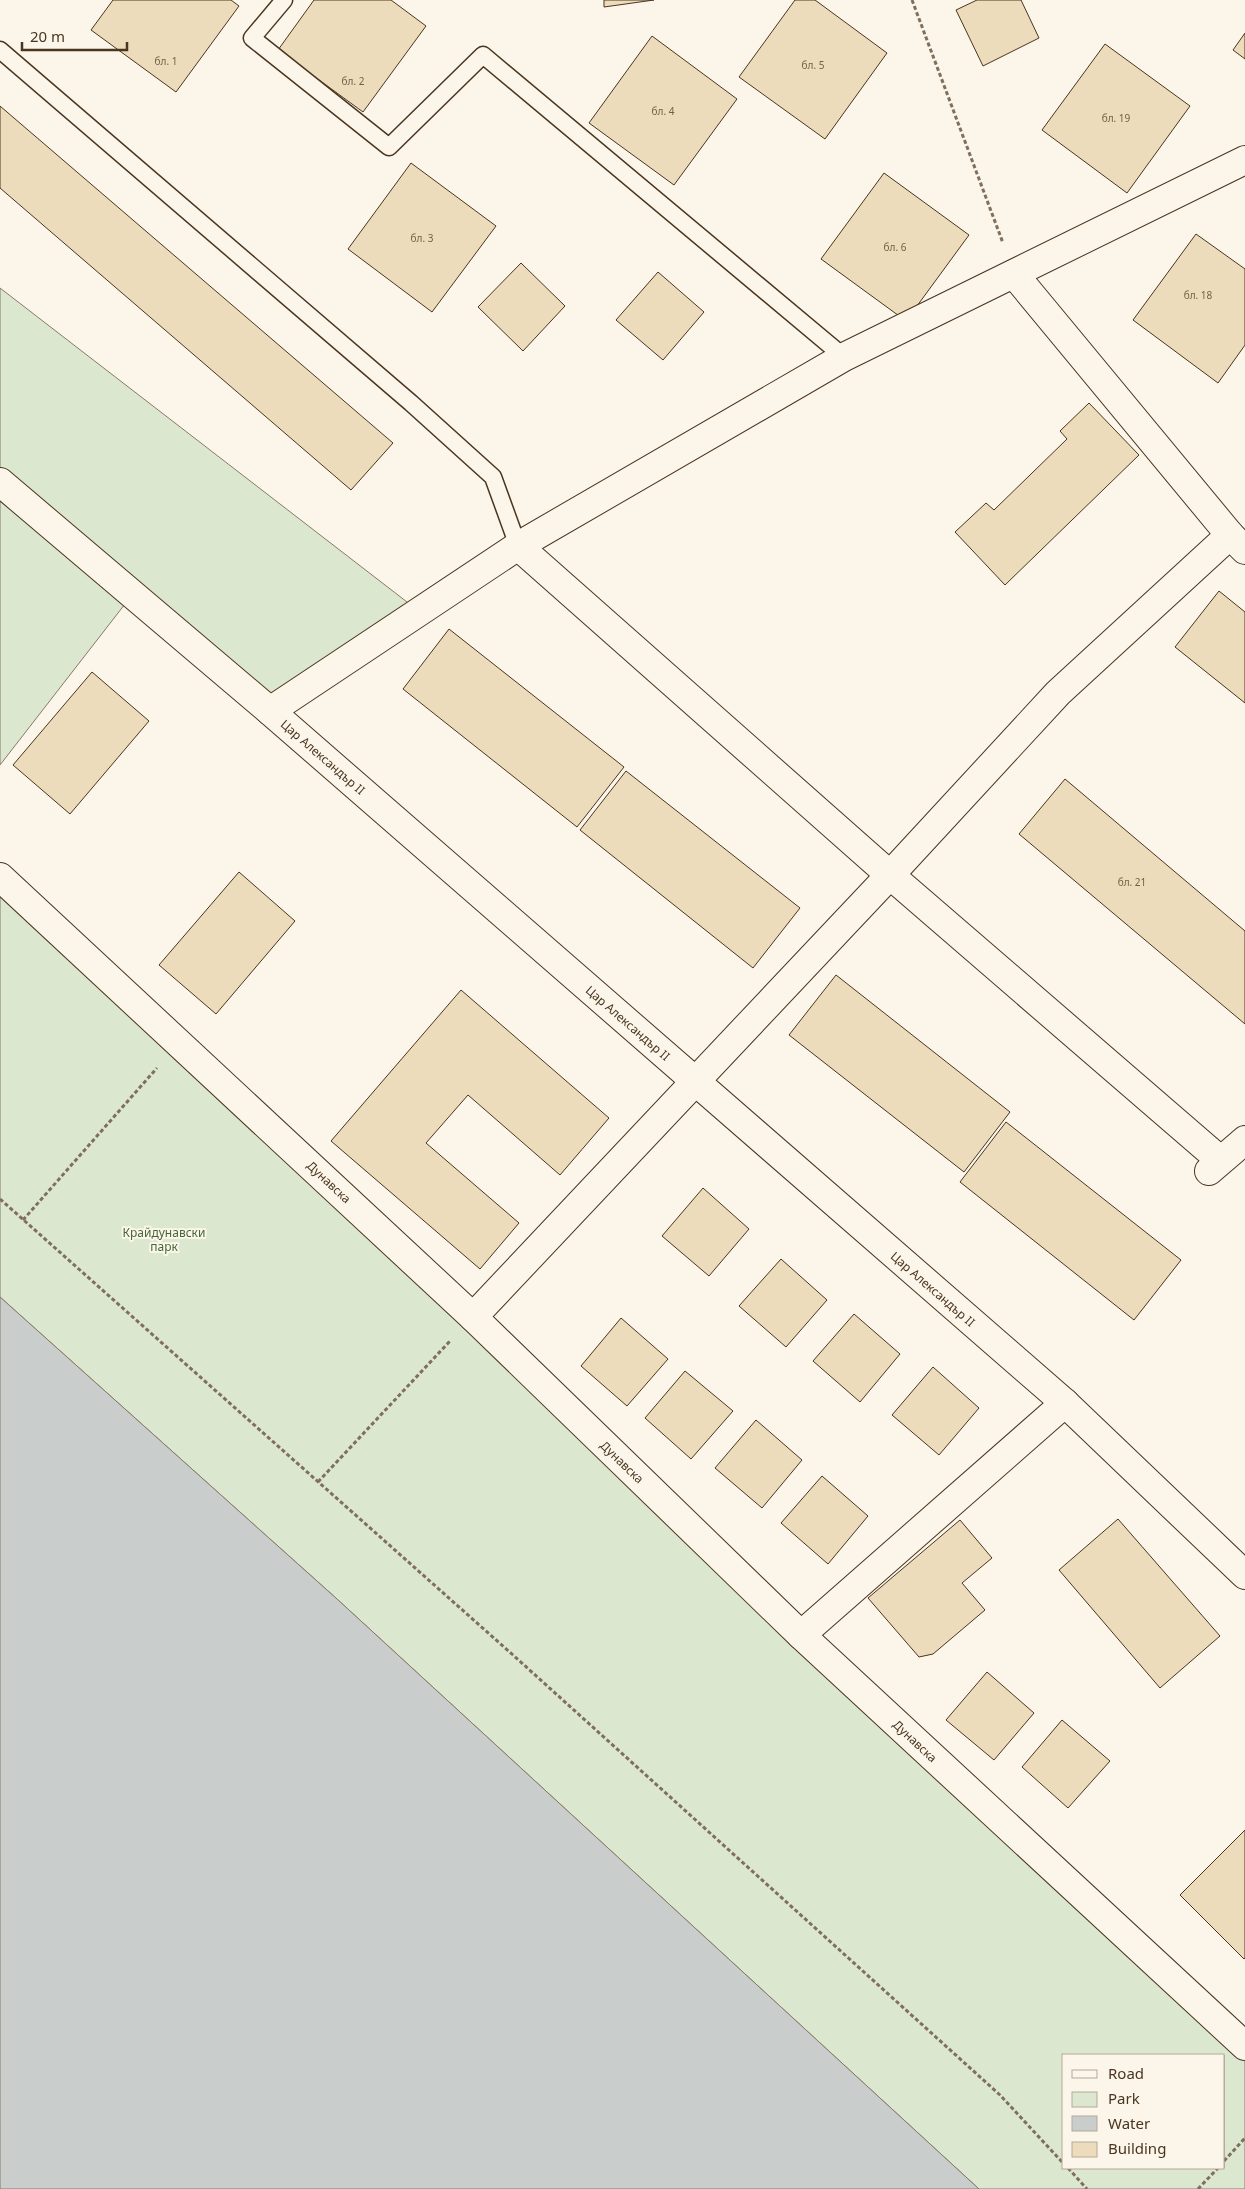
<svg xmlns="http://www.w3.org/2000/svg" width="1245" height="2189" viewBox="0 0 1245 2189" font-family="'Noto Sans',sans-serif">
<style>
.green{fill:#dce7d0;stroke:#887966;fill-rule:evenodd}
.water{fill:#c9cecd;stroke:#887966}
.building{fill:#ecdcbc;stroke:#4a3520}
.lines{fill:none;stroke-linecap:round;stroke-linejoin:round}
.service-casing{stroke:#4a3520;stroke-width:19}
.minor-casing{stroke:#4a3520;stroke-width:30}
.tertiary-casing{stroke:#4a3520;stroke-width:30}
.path{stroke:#7f6f5c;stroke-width:3;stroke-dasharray:4 2.5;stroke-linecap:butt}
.service{stroke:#fbf6e9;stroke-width:16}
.minor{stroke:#fbf6e9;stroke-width:28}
.tertiary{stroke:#fbf6e9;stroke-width:28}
.labels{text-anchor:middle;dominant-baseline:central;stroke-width:4;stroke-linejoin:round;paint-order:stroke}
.number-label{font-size:10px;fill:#725f47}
.street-label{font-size:12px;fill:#4a3520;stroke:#fbf6e9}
.park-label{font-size:12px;fill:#436837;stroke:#fbf6e9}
</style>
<rect width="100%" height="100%" fill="#fbf6e9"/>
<g class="green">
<path d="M0,288L420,612L270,711L132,595L0,765Z"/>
<path d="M0,877L1245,2046V2189H979L337,1599L0,1297ZM1064,2055H1224V2168H1064Z"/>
</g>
<path class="water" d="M0,1297L337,1599L979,2189H0Z"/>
<g class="building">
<path d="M113,0H231L239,6L176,92L91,30Z"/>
<path d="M314,0H391L426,26L363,112L278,50Z"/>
<path d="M604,0H654L604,7Z"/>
<path d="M795,0H815L887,53L825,139L739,77Z"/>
<path d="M977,0H1021L1039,38L983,66L956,10Z"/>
<path d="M1245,33V59L1233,50Z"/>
<path d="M652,36L737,99L674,185L589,123Z"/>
<path d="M1105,44L1190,106L1127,193L1042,130Z"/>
<path d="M0,106L393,443L351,490L0,188Z"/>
<path d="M411,163L496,226L432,312L348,249Z"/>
<path d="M884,173L969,235L906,321L821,259Z"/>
<path d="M1196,234L1245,269V345L1218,383L1133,320Z"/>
<path d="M521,263L565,306L523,351L478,307Z"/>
<path d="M658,272L704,312L663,360L616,320Z"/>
<path d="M1089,403L1139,455L1005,585L955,532L986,503L994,510L1067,439L1060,431Z"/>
<path d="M1219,591L1245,612V703L1175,647Z"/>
<path d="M449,629L624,767L577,827L403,689Z"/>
<path d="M92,672L149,721L70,814L13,765Z"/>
<path d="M626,771L800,908L753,968L580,830Z"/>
<path d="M1065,779L1245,931V1024L1019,834Z"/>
<path d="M239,872L295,921L216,1014L159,965Z"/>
<path d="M836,975L1010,1112L964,1172L789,1035Z"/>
<path d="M461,990L609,1118L560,1175L468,1095L426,1143L519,1223L480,1269L331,1141Z"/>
<path d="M1006,1122L1181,1260L1134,1320L960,1182Z"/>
<path d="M703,1188L749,1229L709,1276L662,1236Z"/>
<path d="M781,1259L827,1300L786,1347L739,1306Z"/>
<path d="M854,1314L900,1354L860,1402L813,1361Z"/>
<path d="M621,1318L668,1359L627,1406L581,1366Z"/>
<path d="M933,1367L979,1408L939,1455L892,1415Z"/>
<path d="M685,1371L733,1411L691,1459L645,1418Z"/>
<path d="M756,1420L802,1460L762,1508L715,1468Z"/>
<path d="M822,1476L868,1516L828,1564L781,1523Z"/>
<path d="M1118,1519L1220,1636L1160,1688L1059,1570Z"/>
<path d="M960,1520L992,1558L962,1583L985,1610L933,1654L919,1657L868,1598Z"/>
<path d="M987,1672L1034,1713L994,1760L946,1720Z"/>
<path d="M1062,1720L1110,1761L1068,1808L1022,1767Z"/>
<path d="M1245,1830V1958L1244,1959L1180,1895Z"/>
</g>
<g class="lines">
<g class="service-casing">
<g id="service">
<path d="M284,0L252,38L389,147L483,55L844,357"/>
<path d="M0,50L411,403L493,477L518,546"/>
</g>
</g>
<g class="minor-casing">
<g id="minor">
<path d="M1014,274L1230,535"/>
<path d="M518,546L890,875L1058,693L1230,535L1245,550"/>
<path d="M270,711L518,546L844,357L1245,160"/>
<path d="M0,877L473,1317L801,1635L1245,2046"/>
<path d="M1209,1171L1245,1140"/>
<path d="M473,1317L890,875L1220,1160"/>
<path d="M801,1635L1065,1403"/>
</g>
</g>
<g class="tertiary-casing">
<path id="tertiary" d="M0,482L270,711L1065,1403L1245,1575"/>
</g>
<g class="path">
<path d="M912,0L1003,243"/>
<path d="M0,1199L513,1655L1000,2095L1064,2164"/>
<path d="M23,1220L157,1068"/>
<path d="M318,1482L450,1341"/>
<path d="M1224,2161L1245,2138"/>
<path d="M1068,2168L1087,2189"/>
<path d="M1198,2189L1218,2168"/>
</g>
<use href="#service" class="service"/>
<use href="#minor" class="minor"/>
<use href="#tertiary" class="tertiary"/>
</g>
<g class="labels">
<g class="number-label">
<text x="166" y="61">бл. 1</text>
<text x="813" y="65">бл. 5</text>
<text x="353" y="81">бл. 2</text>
<text x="663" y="111">бл. 4</text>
<text x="1116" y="118">бл. 19</text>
<text x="422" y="238">бл. 3</text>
<text x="895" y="247">бл. 6</text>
<text x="1198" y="295">бл. 18</text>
<text x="1132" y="882">бл. 21</text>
</g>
<g class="street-label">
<text transform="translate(323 757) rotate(41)">Цар Александър II</text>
<text transform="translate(628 1023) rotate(41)">Цар Александър II</text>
<text transform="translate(329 1182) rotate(43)">Дунавска</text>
<text transform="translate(933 1289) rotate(41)">Цар Александър II</text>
<text transform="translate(622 1462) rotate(44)">Дунавска</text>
<text transform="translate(915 1741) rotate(43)">Дунавска</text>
</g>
<g class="park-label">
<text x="164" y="1232">Крайдунавски<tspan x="164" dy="14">парк</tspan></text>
</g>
</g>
<rect x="1062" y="2054" width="162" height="115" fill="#fbf6e9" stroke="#b4a999"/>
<rect x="1072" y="2070" width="25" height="8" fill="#fbf6e9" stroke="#b4a999"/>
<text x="1108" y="2079" font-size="15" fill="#4a3520">Road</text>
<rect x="1072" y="2092" width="25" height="15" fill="#dce7d0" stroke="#b4a999"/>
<text x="1108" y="2104" font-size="15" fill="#4a3520">Park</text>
<rect x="1072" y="2116" width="25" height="15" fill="#c9cecd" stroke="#b4a999"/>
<text x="1108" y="2129" font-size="15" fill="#4a3520">Water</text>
<rect x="1072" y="2142" width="25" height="15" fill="#ecdcbc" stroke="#b4a999"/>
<text x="1108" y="2154" font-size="15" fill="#4a3520">Building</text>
<path d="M22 42v8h105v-8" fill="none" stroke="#4a3520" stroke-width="2.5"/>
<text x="30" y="42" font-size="15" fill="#4a3520" stroke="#fbf6e9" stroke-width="4" paint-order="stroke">20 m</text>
</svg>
